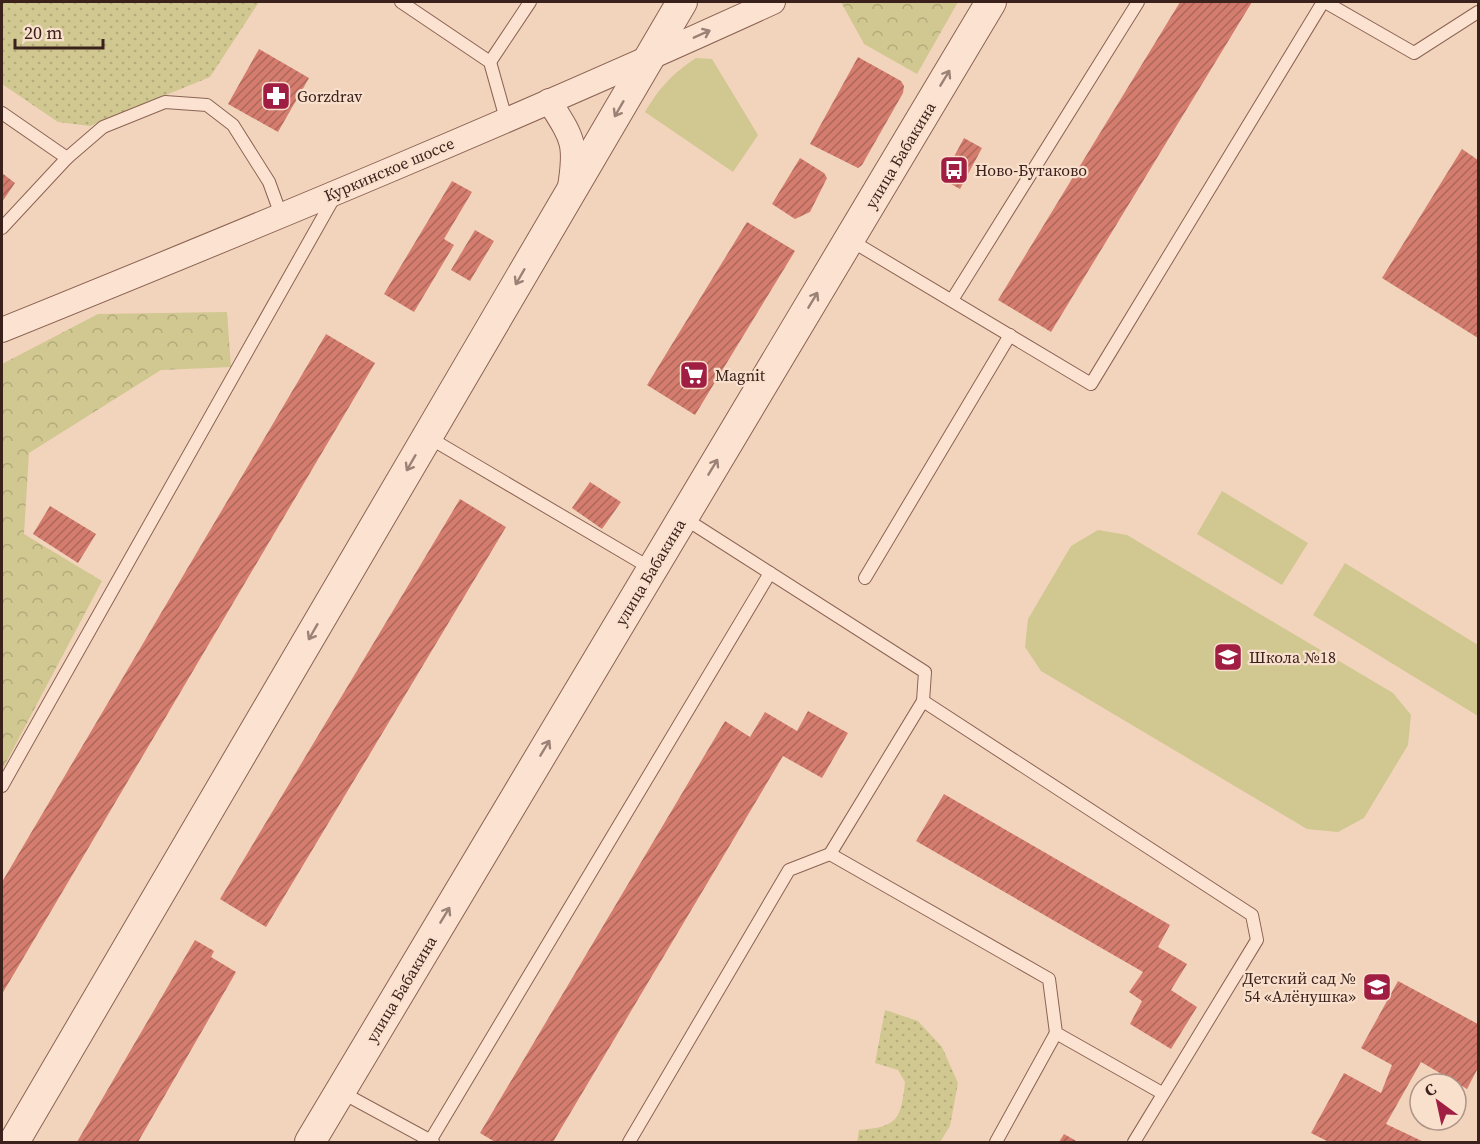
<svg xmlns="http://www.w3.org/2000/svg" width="1480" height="1144" viewBox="0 0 1480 1144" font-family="'Source Serif 4',serif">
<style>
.grass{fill:#d1c790}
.forest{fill:url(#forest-crowns)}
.park{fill:url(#park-dots)}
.building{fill:url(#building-hatch)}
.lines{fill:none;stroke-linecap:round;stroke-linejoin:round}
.service-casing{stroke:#8c6354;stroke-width:14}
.minor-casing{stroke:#8c6354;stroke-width:26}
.tertiary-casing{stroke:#8c6354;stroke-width:32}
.service{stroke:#fce3d1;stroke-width:12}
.minor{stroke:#fce3d1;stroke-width:24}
.tertiary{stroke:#fce3d1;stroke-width:30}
.oneway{stroke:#9b8276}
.labels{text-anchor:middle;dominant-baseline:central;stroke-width:4.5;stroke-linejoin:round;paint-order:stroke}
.poi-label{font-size:16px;fill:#3a211b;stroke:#f9e0cd;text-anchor:start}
.street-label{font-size:16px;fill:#3a211b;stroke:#f9e0cd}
</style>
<defs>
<pattern id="forest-crowns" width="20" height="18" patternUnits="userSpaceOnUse" patternTransform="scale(1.5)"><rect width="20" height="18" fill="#d1c790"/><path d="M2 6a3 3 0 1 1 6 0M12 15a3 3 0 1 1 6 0" fill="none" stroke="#b4ab7c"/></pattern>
<pattern id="park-dots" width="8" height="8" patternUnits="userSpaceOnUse" patternTransform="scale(1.5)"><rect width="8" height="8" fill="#d1c790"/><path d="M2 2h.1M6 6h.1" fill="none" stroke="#b4ab7c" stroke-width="1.8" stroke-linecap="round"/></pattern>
<pattern id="building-hatch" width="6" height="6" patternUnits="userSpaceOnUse" patternTransform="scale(1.5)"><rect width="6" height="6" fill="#d47d6f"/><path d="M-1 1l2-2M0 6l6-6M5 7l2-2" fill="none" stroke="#ad665a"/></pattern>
</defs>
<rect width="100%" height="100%" fill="#f2d4bd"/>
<g class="grass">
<path d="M696,58L712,59L758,135L733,172L645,112C659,88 673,73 696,58Z"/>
<path d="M1222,491L1308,543L1282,585L1197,534Z"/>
<path d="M1098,530L1127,535L1393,693L1411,715L1408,745L1364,818L1338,832L1307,829L1041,671L1025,647L1028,619L1071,546Z"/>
<path d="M1345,563L1478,645V716L1313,615Z"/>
</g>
<g class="forest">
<path d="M841,2H958L917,74L864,44Z"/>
<path d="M227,312L231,367L161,370L29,453L24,534L102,581L2,770V364L98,314Z"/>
</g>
<g class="park">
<path d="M2,2H259L210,77L90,126L58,122L2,84Z"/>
<path d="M885,1010L918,1021L942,1047L958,1083L950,1126L940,1142H857L859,1130C898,1127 901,1119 905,1082L898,1070L875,1063Z"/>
</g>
<g class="building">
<path d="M1180,2H1252L1051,332L998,300Z"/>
<path d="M259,49L309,78L278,132L228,104Z"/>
<path d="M858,57L901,81L904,86L903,93L862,165L858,168L810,144Z"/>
<path d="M964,138L982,148L960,189L942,179Z"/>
<path d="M1462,149L1478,160V338L1382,278Z"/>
<path d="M800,158L824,173L827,178L810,212L795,219L772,204Z"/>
<path d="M2,173L15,183L2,202Z"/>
<path d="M452,181L472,192L444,239L454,245L414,312L384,294Z"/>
<path d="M747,222L795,251L695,415L647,385Z"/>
<path d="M475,230L494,241L470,281L451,270Z"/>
<path d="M326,334L375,363L2,994V882Z"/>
<path d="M590,482L621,502L602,529L572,508Z"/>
<path d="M460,499L506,527L266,927L220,899Z"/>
<path d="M50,506L96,534L78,563L33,534Z"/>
<path d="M808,711L848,733L822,778L783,756L553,1142H495L480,1133L725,721L750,737L765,712L797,731Z"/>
<path d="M944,794L1170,925L1158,947L1187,964L1171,990L1197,1007L1171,1049L1130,1024L1142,1001L1129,992L1143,972L916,841Z"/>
<path d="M195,940L214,951L211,957L236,972L138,1142H77Z"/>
<path d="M1398,981L1478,1024V1068L1467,1089L1421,1062L1386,1124L1424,1142H1329L1311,1133L1344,1073L1381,1093L1392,1065L1361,1048Z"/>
<path d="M1064,1134L1078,1142H1059Z"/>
</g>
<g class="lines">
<g class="service-casing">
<g id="service">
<path d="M401,2L490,62L506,119"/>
<path d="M1325,2L1414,53L1478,12"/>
<path d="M490,62L530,2"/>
<path d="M2,113L67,158"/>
<path d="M2,228L67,158L103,127L165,102L207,105L233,125L269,182L281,215"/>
<path d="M850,240L1091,384L1323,2"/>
<path d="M952,300L1138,2"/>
<path d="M428,437L652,569"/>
<path d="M684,518L925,672L923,701L1252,915L1257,940L1134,1142"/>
<path d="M865,578L1010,335"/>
<path d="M2,786L336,194"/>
<path d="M830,854L1049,979L1056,1033L1162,1093"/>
<path d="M341,1092L433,1142"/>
<path d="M430,1141L770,573"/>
<path d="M629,1142L789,870L830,854L923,701"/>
<path d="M996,1142L1056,1033"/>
</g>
</g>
<g class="minor-casing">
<g id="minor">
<path d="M549,101C573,139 577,143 570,187"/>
<path d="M2,330C261,225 519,118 773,2"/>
</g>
</g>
<g class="tertiary-casing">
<g id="tertiary">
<path d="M14,1142L682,2"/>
<path d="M310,1142L991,2"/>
</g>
</g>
<use href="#service" class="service"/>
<use href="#minor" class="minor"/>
<use href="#tertiary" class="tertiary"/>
</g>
<defs><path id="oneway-shaft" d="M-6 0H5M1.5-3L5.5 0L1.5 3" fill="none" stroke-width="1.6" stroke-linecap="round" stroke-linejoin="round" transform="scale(1.5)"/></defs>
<g class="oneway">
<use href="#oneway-shaft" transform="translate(702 34) rotate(-24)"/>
<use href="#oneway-shaft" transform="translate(945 78) rotate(-59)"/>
<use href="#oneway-shaft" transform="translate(619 109) rotate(120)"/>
<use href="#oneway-shaft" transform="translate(520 277) rotate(120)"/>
<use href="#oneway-shaft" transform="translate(813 300) rotate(-59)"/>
<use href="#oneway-shaft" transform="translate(411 463) rotate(120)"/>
<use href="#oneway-shaft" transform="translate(713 467) rotate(-59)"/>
<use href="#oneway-shaft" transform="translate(313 632) rotate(120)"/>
<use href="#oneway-shaft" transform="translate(545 748) rotate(-59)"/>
<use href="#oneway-shaft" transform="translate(445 915) rotate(-59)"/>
</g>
<defs>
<g id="pharmacy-square" transform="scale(1.5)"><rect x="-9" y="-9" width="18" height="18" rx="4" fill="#a11e43" stroke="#f9e0cd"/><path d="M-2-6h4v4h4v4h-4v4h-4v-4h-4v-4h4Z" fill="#fff"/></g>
<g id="bus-square" transform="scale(1.5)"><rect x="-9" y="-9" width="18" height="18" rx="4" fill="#a11e43" stroke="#f9e0cd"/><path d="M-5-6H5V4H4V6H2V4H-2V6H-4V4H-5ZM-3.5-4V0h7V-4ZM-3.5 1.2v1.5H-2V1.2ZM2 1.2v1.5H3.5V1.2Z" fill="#fff"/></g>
<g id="supermarket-square" transform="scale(1.5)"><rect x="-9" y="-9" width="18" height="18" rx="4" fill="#a11e43" stroke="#f9e0cd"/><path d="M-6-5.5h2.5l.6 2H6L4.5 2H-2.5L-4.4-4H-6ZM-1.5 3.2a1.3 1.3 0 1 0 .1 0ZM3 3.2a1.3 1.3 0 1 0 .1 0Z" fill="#fff"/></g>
<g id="school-square" transform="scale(1.5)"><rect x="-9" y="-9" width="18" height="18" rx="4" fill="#a11e43" stroke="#f9e0cd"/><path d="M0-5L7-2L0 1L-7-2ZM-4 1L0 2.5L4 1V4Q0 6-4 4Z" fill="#fff"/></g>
</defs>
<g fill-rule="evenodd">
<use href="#pharmacy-square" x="276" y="96"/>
<use href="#bus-square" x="954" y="170"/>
<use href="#supermarket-square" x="694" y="375"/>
<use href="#school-square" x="1228" y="657"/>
<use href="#school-square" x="1377" y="987"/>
</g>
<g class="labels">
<g class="poi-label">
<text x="297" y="96">Gorzdrav</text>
<text x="975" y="170">Ново-Бутаково</text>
<text x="715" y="375">Magnit</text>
<text x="1249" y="657">Школа №18</text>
<text x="1356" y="978" text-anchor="end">Детский сад №<tspan x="1356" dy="18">54 «Алёнушка»</tspan></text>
</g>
<g class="street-label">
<text transform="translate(900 155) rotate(-59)">улица Бабакина</text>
<text transform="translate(389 169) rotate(-23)">Куркинское шоссе</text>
<text transform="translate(650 572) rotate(-59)">улица Бабакина</text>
<text transform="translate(401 989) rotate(-59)">улица Бабакина</text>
</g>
</g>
<rect width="1480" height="1144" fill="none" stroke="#3a211b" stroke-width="6"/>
<g transform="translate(1438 1102) rotate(327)"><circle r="28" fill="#f9e0cd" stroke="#ad9486" stroke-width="1.5"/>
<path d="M0-4.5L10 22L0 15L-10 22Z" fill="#a11e43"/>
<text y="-9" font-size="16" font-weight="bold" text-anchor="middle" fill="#3a211b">С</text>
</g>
<path d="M15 39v9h88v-9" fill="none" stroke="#3a211b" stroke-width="3"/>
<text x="24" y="39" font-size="18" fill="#3a211b" stroke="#f9e0cd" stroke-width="4.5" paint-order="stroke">20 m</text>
</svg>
